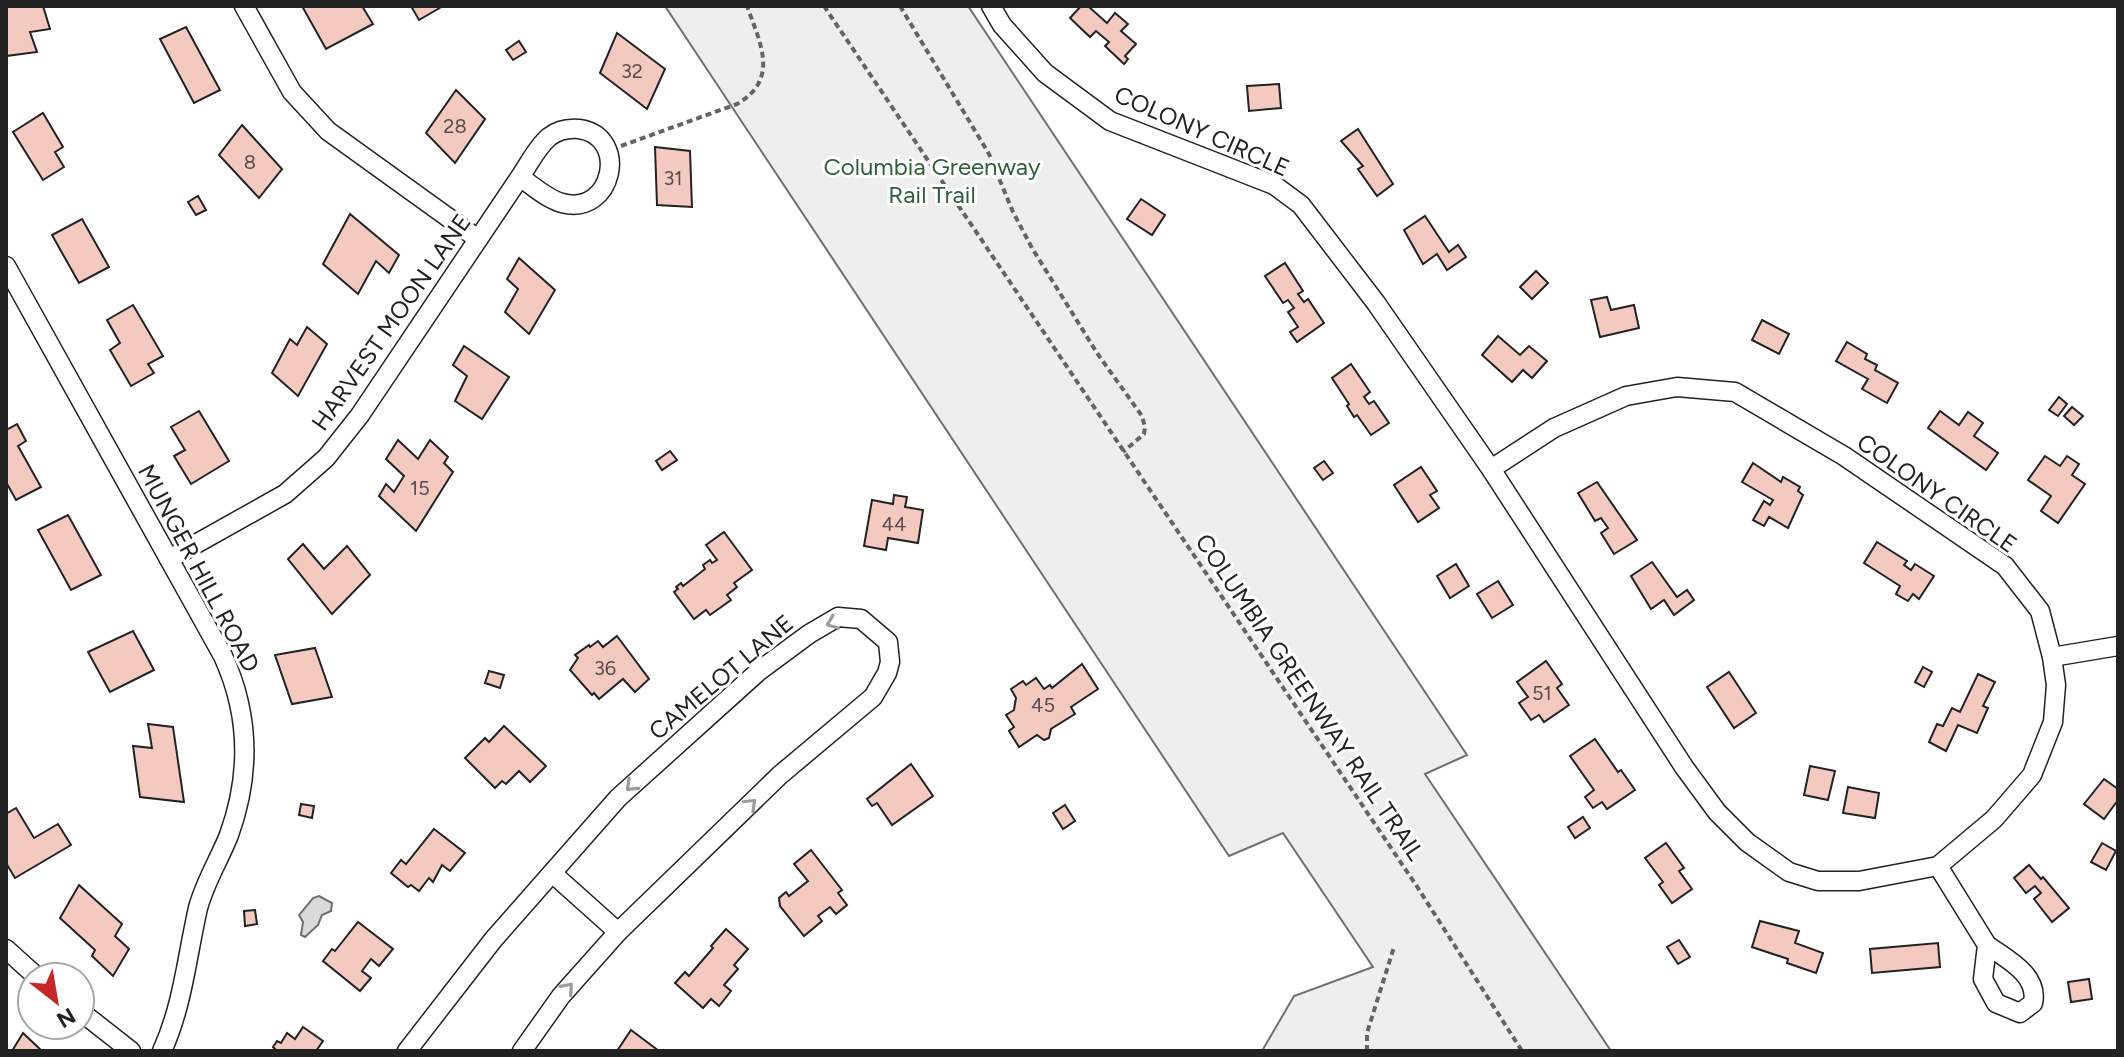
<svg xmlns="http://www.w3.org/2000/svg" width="2124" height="1057" viewBox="0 0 2124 1057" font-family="Figtree,sans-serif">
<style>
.green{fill:#eee;stroke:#6f6f6f;stroke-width:2}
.water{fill:#d9d9d9;stroke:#6f6f6f;stroke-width:2}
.building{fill:#f3c9c0;stroke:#222;stroke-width:2}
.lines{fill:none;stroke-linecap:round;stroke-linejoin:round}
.minor-casing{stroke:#222;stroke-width:21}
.path{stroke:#646464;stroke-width:4;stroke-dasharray:6 4;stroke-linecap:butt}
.minor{stroke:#fff;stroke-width:18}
.oneway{stroke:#9c9c9c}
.labels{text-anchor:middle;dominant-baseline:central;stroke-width:6;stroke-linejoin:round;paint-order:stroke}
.number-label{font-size:20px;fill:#564c4a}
.street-label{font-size:24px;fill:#222;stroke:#fff}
.park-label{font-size:24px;fill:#2f5e38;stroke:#fff}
</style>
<rect width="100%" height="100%" fill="#fff"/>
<path class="green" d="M665,6H968L1467,755L1425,774L1611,1051H1262L1294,996L1373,967L1283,833L1229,856Z"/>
<path class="water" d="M319,896L332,903L331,911L322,915L318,925L305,937L301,935L303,922L299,915L313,898Z"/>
<g class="building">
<path d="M6,6H43L50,29L30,32L37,52L6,56Z"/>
<path d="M302,6H362L373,24L326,49Z"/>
<path d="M411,6H443L419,20Z"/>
<path d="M1081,6H1088L1107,23L1115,13L1128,24L1121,31L1136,44L1125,56L1128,59L1124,64L1105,46L1109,42L1096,31L1090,37L1070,18Z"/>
<path d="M186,27L220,90L194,103L160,39Z"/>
<path d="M617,33L665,69L647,109L600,73Z"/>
<path d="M519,41L526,52L513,60L506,50Z"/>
<path d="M1279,84L1281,108L1249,111L1247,86Z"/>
<path d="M456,90L485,119L455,163L426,133Z"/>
<path d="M43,113L63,147L55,152L64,167L43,180L13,132Z"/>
<path d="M242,125L282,169L259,198L219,155Z"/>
<path d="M1358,129L1393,184L1377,196L1358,169L1363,166L1341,141Z"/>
<path d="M655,147L690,151L692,207L657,205Z"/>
<path d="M198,196L206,210L196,215L188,202Z"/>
<path d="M1141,199L1165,215L1152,235L1127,219Z"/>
<path d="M350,214L399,255L389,273L376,261L358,294L323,264Z"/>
<path d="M1425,216L1449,252L1458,245L1466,257L1447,270L1437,254L1423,264L1404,230Z"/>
<path d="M82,219L109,267L79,283L52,235Z"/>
<path d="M519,258L555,290L529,334L505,312L518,289L507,279Z"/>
<path d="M1285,263L1303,291L1298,294L1304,302L1308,299L1324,323L1297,342L1290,332L1298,327L1288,312L1294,308L1288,300L1283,303L1265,276Z"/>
<path d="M1536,271L1548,283L1532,299L1520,287Z"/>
<path d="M1607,297L1611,310L1634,305L1639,328L1600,337L1591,300Z"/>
<path d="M133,305L163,356L148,364L154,373L131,386L110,350L120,343L107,320Z"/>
<path d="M1762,320L1789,334L1779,354L1752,340Z"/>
<path d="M307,327L327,344L298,396L272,373L290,339L297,345Z"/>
<path d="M1498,336L1520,355L1529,346L1547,361L1532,378L1523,370L1512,382L1482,355Z"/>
<path d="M1847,342L1867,354L1865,359L1877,365L1875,370L1898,383L1887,403L1862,389L1868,379L1836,361Z"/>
<path d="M464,346L509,377L482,419L455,401L467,376L453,365Z"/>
<path d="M1351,364L1370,392L1364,397L1369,404L1374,401L1389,423L1371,435L1357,415L1354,417L1347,406L1349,404L1332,378Z"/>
<path d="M2059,397L2067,404L2058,416L2049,410Z"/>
<path d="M2072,407L2083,416L2074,425L2064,416Z"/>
<path d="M199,411L229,461L191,484L174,456L185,450L171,427Z"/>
<path d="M1940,411L1959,425L1968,412L1983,423L1974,436L1998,453L1986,470L1928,428Z"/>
<path d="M17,424L26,441L18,446L41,487L16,500L6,482V430Z"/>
<path d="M398,440L418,459L430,440L448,457L444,463L453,472L416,531L379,496L386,484L394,492L404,476L386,459Z"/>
<path d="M670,451L677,460L662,470L656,461Z"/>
<path d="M2045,456L2060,466L2067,456L2079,464L2072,475L2085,484L2058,523L2041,511L2051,496L2028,480Z"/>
<path d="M1324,461L1333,473L1323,480L1314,468Z"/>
<path d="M1753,463L1781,482L1783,477L1800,487L1798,491L1803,495L1788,528L1769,517L1764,526L1753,520L1764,501L1770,505L1773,500L1742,482Z"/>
<path d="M1421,467L1437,491L1430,495L1439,508L1418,522L1394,485Z"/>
<path d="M1597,482L1637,540L1614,554L1601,533L1608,528L1601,518L1595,521L1578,493Z"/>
<path d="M894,495L907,497L905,507L923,510L918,543L888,538L886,550L864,546L872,500L893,504Z"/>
<path d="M68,515L101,575L71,590L38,530Z"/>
<path d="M724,532L752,570L734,583L737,587L727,595L731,600L710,615L706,610L694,619L674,592L678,589L676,587L681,583L683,586L705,569L703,565L710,560L712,563L717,560L706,545Z"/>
<path d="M1877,542L1907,561L1904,565L1911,570L1915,564L1934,576L1919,599L1913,594L1908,601L1896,594L1900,586L1864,563Z"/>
<path d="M303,544L324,569L347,546L370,575L332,614L288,559Z"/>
<path d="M1652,562L1677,597L1687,590L1694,600L1674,615L1664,600L1651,609L1631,576Z"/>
<path d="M1456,564L1469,586L1450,598L1437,576Z"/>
<path d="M1498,581L1513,605L1492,618L1477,594Z"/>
<path d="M133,631L154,670L110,692L88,652Z"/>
<path d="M617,636L649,679L635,692L623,679L599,699L594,693L592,695L570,670L578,658L575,655L589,645L590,647L598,641L603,647Z"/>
<path d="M315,648L332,697L292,704L275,655Z"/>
<path d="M1546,661L1562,684L1557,688L1569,705L1544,722L1539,715L1531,720L1519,703L1528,697L1517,682Z"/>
<path d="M1082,664L1098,689L1071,707L1075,714L1051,729L1049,738L1044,740L1037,735L1019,747L1009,731L1014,727L1006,715L1014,710L1016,698L1011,689L1023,681L1026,685L1036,678L1044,689L1050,685L1052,688Z"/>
<path d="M1923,667L1932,672L1924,687L1915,682Z"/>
<path d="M489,671L504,675L500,688L485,683Z"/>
<path d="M1729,672L1756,713L1734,728L1707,687Z"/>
<path d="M1978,674L1995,682L1983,706L1988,708L1977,733L1958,725L1946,751L1929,742L1937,724L1943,726L1952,708L1960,712Z"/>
<path d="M148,724L173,727L184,802L140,797L133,746L152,748Z"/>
<path d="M504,726L546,766L530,782L519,771L506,784L502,781L495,788L465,758L485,738L489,742Z"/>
<path d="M1595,739L1618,772L1621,770L1635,790L1607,809L1602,802L1593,808L1585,797L1594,790L1570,756Z"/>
<path d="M911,764L933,796L892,825L877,803L872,806L867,799Z"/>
<path d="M1810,766L1835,771L1828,800L1804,795Z"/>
<path d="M2104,779L2118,789V800L2104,819L2084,804Z"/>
<path d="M1848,787L1879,793L1875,818L1843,813Z"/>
<path d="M301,804L314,806L312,818L299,815Z"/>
<path d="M1065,805L1075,821L1063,829L1053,813Z"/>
<path d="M16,808L34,838L58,824L71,845L15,878L6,863V814Z"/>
<path d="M1583,817L1590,828L1575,838L1568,827Z"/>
<path d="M434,829L465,853L450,871L442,865L433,882L429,878L419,891L411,885L408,887L391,873L401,860L406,864Z"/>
<path d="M1666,843L1684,868L1679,871L1692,889L1672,903L1659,885L1663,882L1645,858Z"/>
<path d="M2102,843L2116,851L2106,870L2091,862Z"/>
<path d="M811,850L842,890L838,893L847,905L836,914L830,907L818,916L822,921L804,936L780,906L779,898L786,892L789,896L808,881L794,864Z"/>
<path d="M2029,865L2041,879L2043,877L2069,908L2052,922L2034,899L2041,893L2035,886L2026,893L2014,878Z"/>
<path d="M79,885L122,924L115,936L129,949L113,976L92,956L95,950L60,918Z"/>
<path d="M255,910L257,924L245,926L244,911Z"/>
<path d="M1760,921L1799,931L1795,943L1823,953L1816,973L1787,963L1788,959L1752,947Z"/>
<path d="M358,922L393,949L379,966L371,959L362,971L371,978L360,991L323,961L332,949L335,951Z"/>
<path d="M726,929L748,949L734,965L738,969L724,985L731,991L719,1006L711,999L703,1008L675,983L685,972L689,976L713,948L711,946Z"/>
<path d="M1679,940L1690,957L1678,964L1667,947Z"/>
<path d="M1938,943L1940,967L1872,973L1870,949Z"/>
<path d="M2089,979L2092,999L2071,1002L2068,982Z"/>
<path d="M303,1027L323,1041L316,1051H277L273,1047L277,1041L281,1043L287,1033L295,1039Z"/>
<path d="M631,1030L659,1051H617Z"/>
<path d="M23,1033L42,1051H12Z"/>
</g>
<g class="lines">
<g class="minor-casing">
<g id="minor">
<path d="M244,6L292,92L328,131L478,239"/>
<path d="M991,6L1002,25L1045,73L1110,121L1274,185L1301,205L1376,303L1491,469L1684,767L1717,812L1747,842L1789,872L1818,881H1859L1938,866L1994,819L2032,775L2053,722L2056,685L2052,657L2040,611L2005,566L1844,456L1735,392L1677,387L1626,396L1554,428L1491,469"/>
<path d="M6,266L223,656C250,715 251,774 229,835C219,860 205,882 198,908C187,956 183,1005 162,1051"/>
<path d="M169,559L285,494L326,458L360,415L520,177C529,164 537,147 549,137C558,130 568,128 579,129C630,136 613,217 562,203C547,199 533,186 520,177"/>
<path d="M2052,657L2118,646"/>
<path d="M1938,866L1987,945L1983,979L1996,1003L2020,1013L2033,1003C2039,975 2007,959 1987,945"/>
<path d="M552,873L618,932"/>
<path d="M6,949L37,977"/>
<path d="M80,1011L131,1051"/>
<path d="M407,1051L493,940L618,798L759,671L809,634L838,617L861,619L888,642L890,662L887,673L873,697L780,775L618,932L561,996L522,1051"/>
</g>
</g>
<g class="path">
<path d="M824,6L1416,885L1522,1051"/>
<path d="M900,6L989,154L1013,212L1032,248L1097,353L1142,416L1145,427L1144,434L1123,452"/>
<path d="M621,146L737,104C780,79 760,43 747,6"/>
<path d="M1367,1051V1033L1394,947"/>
</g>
<use href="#minor" class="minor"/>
</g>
<defs><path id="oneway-chevron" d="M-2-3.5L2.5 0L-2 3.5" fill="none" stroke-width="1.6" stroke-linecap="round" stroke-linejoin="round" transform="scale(2)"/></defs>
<g class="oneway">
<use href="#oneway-chevron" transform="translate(832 623) rotate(158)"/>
<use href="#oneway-chevron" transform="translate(631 786) rotate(137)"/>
<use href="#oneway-chevron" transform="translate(751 804) rotate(-44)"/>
<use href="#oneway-chevron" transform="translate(568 988) rotate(-49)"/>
</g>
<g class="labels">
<g class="number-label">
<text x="632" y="71">32</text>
<text x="455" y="126">28</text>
<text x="250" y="162">8</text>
<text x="673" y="178">31</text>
<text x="420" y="488">15</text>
<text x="894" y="524">44</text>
<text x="605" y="668">36</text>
<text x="1542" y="693">51</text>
<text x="1043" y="705">45</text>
</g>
<g class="street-label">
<text transform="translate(1202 131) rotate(24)">COLONY CIRCLE</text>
<text transform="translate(391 322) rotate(-55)">HARVEST MOON LANE</text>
<text transform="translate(1937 493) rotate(35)">COLONY CIRCLE</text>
<text transform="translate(199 568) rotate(62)">MUNGER HILL ROAD</text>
<text transform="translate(721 677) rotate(-40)">CAMELOT LANE</text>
<text transform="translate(1310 697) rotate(56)">COLUMBIA GREENWAY RAIL TRAIL</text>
</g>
<g class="park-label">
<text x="932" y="166">Columbia Greenway<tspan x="932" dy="28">Rail Trail</tspan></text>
</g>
</g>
<rect width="2124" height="1057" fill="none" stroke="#222222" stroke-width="16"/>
<g transform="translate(56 1001) rotate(149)"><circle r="38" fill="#ffffff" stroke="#a7a7a7" stroke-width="2"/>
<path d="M0-6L14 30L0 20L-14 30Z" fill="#c62828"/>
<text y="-12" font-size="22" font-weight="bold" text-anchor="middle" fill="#222222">N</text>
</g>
</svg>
